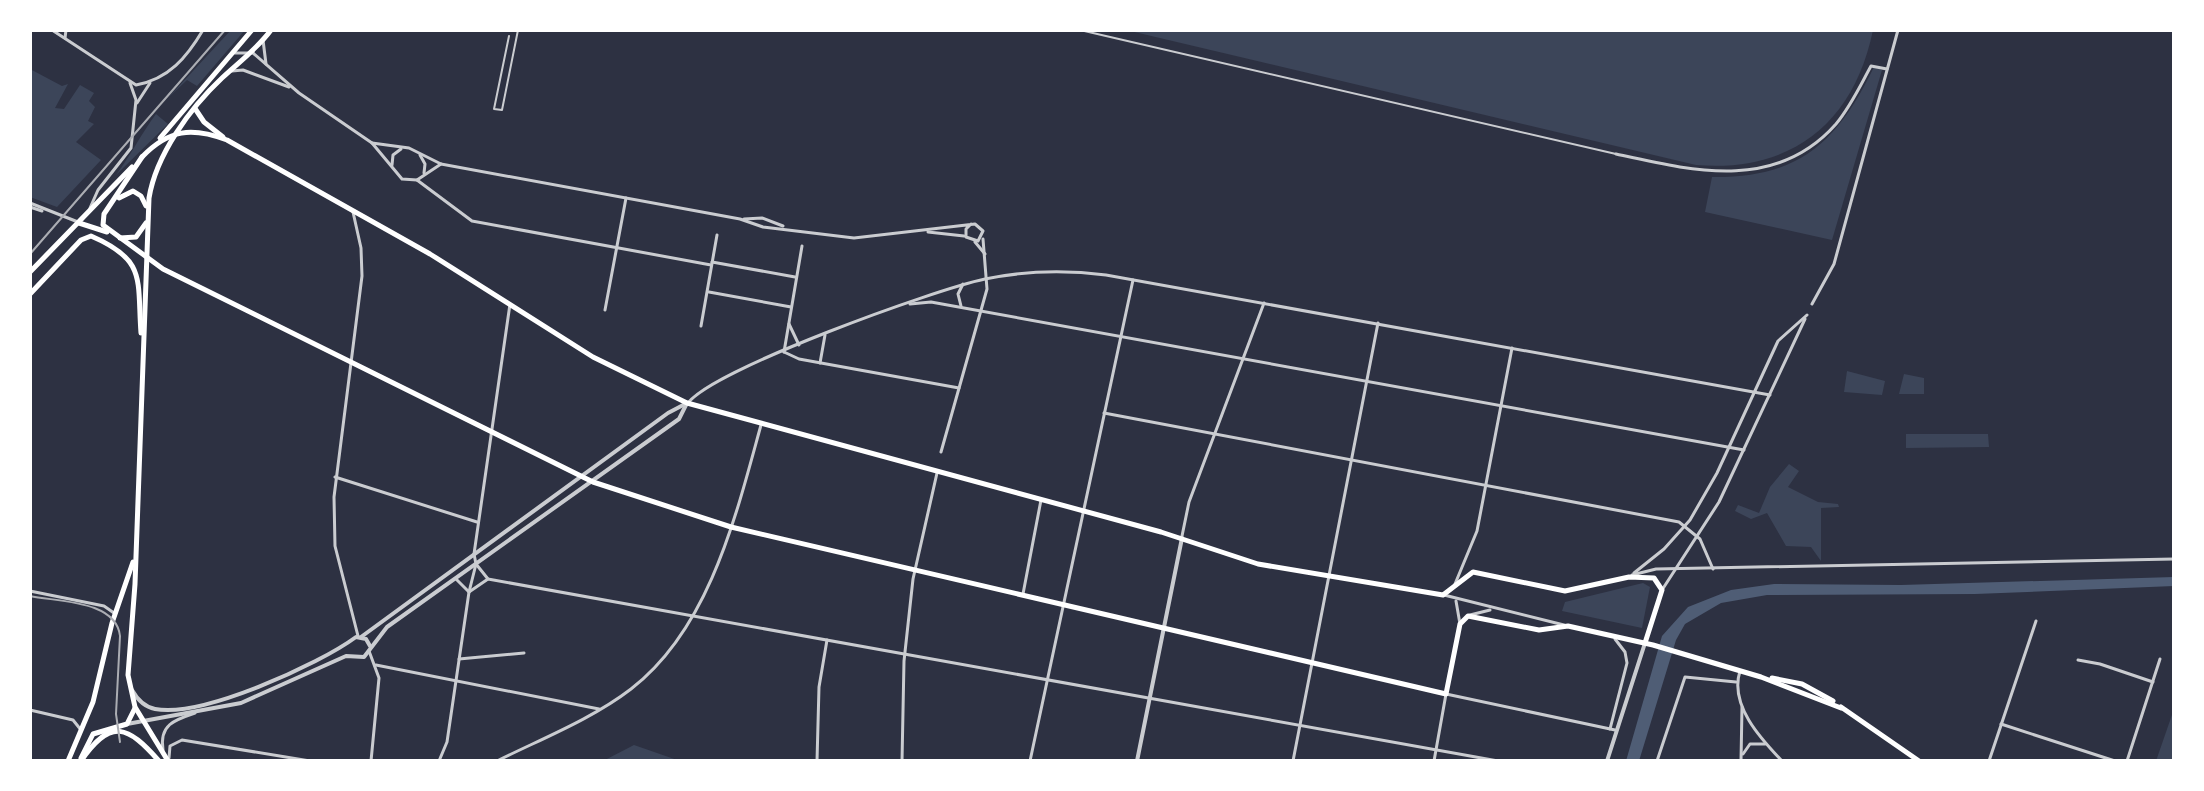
<svg xmlns="http://www.w3.org/2000/svg" width="2204" height="791" viewBox="0 0 2204 791" font-family="'Varela Round',sans-serif">
<style>
.green{fill:#3c4559}
.water{fill:#4f5d75}
.lines{fill:none;stroke-linecap:round;stroke-linejoin:round}
.service{stroke:#caccd0;stroke-width:2}
.minor{stroke:#caccd0;stroke-width:3}
.tertiary{stroke:#caccd0;stroke-width:4}
.primary{stroke:#fff;stroke-width:5}
.tram{stroke:#abadb3;stroke-width:2}
</style>
<rect width="100%" height="100%" fill="#2d3142"/>
<g class="green">
<path d="M231,30H245L197,86L187,80L168,98Z"/>
<path d="M1126,30H1873C1854,123 1791,173 1696,165Z"/>
<path d="M1874,67L1882,70L1832,240L1705,212L1712,177C1799,178 1837,143 1874,67Z"/>
<path d="M30,69L62,86L68,84L55,108L64,109L80,85L94,93L89,101L95,107L88,121L94,124L76,142L101,160L57,207L30,197Z"/>
<path d="M156,114L168,124L116,175C131,155 141,134 156,114Z"/>
<path d="M1847,371L1885,381L1882,395L1844,392Z"/>
<path d="M1904,374L1924,378V394H1899Z"/>
<path d="M1906,434H1988L1989,447L1906,448Z"/>
<path d="M1789,464L1799,471L1788,487L1818,502L1838,504L1839,507L1821,508V561L1811,547L1786,546L1767,513L1751,519L1735,511L1738,505L1759,513L1770,487Z"/>
<path d="M1643,583L1650,587L1642,628L1562,611L1565,602Z"/>
<path d="M2174,709V761H2156Z"/>
<path d="M634,745L680,761H603Z"/>
</g>
<path class="water" d="M2174,577V586L1975,594L1767,595L1721,603L1685,624L1676,640L1639,761H1626L1662,636L1688,607L1731,590L1774,584L1901,585Z"/>
<g class="lines">
<g class="service">
<path d="M1080,30L1616,154"/>
<path d="M509,36L494,109L502,110L518,30"/>
</g>
<g class="minor">
<path d="M52,30L136,85C169,79 187,57 203,30"/>
<path d="M65,38L66,30"/>
<path d="M263,40L266,64"/>
<path d="M235,53H253L299,93L372,143L402,179L417,180L441,164"/>
<path d="M232,71L243,70L289,87"/>
<path d="M137,103L150,83"/>
<path d="M372,143L409,148L441,164L740,219L763,227L854,238L975,224L983,231L978,241L966,237V229L971,224"/>
<path d="M1616,154C1693,171 1776,192 1836,124C1851,106 1860,86 1871,66L1887,69"/>
<path d="M420,155L425,164L424,173"/>
<path d="M392,165L393,155L401,149"/>
<path d="M417,180L472,221L711,265"/>
<path d="M30,203L78,222"/>
<path d="M30,207L42,211"/>
<path d="M90,208L98,190L131,148L136,100L130,83"/>
<path d="M353,212L361,248L362,276L334,497L335,546L358,636"/>
<path d="M744,219L762,218L783,226"/>
<path d="M928,232L964,236"/>
<path d="M975,242L985,254"/>
<path d="M712,262L795,277"/>
<path d="M709,292L791,307"/>
<path d="M510,304L474,554L476,564L488,579L1498,761"/>
<path d="M910,304L931,302L1744,450"/>
<path d="M1812,304L1834,264L1898,30"/>
<path d="M961,306L958,294L963,284"/>
<path d="M605,310L626,198"/>
<path d="M789,324L799,345"/>
<path d="M701,326L717,235"/>
<path d="M784,352L799,359L959,388"/>
<path d="M784,352L802,246"/>
<path d="M820,363L825,335"/>
<path d="M688,403C714,369 936,289 985,279C1024,271 1066,270 1106,275L1770,395"/>
<path d="M1104,413L1679,522L1700,539L1713,569"/>
<path d="M941,452L987,289L983,239"/>
<path d="M335,477L477,522"/>
<path d="M1182,536L1189,502L1264,303"/>
<path d="M1634,573L1664,549L1690,520L1717,473L1778,341L1807,315"/>
<path d="M1632,575L1656,569L2174,559"/>
<path d="M456,579L469,592"/>
<path d="M1455,584L1477,531L1512,348"/>
<path d="M1662,590L1719,502L1805,319"/>
<path d="M30,591L104,606L114,613"/>
<path d="M469,592L488,579"/>
<path d="M1023,594L1041,500"/>
<path d="M1444,595L1564,625"/>
<path d="M1456,601L1460,624"/>
<path d="M1470,615L1490,610"/>
<path d="M369,651L379,678L371,761"/>
<path d="M459,659L524,653"/>
<path d="M2078,660L2100,664L2153,682"/>
<path d="M376,665L599,709"/>
<path d="M1740,671C1729,705 1761,739 1782,761"/>
<path d="M30,710L73,720L81,730"/>
<path d="M2001,724L2115,761"/>
<path d="M1610,729L1627,663L1625,652L1615,639"/>
<path d="M163,750C159,725 174,720 195,713"/>
<path d="M1743,754L1750,744H1765"/>
<path d="M169,758L170,746L182,740L310,761"/>
<path d="M439,761L447,742L469,592L476,564"/>
<path d="M497,761C541,739 592,719 631,689C710,628 736,515 761,425"/>
<path d="M817,761L819,687L827,640"/>
<path d="M902,761L904,661L913,579L937,473"/>
<path d="M1030,761L1133,280"/>
<path d="M1293,761L1378,323"/>
<path d="M1434,761L1446,694L1615,730"/>
<path d="M1657,761L1685,677L1736,682"/>
<path d="M1741,761L1742,707"/>
<path d="M1989,761L2036,621"/>
<path d="M2127,761L2160,659"/>
</g>
<g class="tertiary">
<path d="M361,637L668,413L687,403"/>
<path d="M132,690C137,699 145,707 155,709C201,718 318,665 356,637L366,639L370,646"/>
<path d="M127,724L241,703L346,656L364,657L387,627L679,419L687,403"/>
<path d="M1137,761L1182,538"/>
<path d="M1607,761L1645,643"/>
</g>
<g class="primary">
<path d="M196,110L204,122L223,137"/>
<path d="M160,138L252,30"/>
<path d="M142,157L104,214L103,225L163,269L593,482L731,527L1446,694L1460,624L1468,616L1539,630L1568,626L1653,645L1761,677L1841,708"/>
<path d="M142,157C169,129 192,127 227,140L430,254L593,357L687,403L1161,532L1258,564L1443,595L1473,572L1565,591L1629,577L1654,578L1662,590L1645,643"/>
<path d="M119,198L133,191L141,196L146,206"/>
<path d="M79,223L107,232"/>
<path d="M120,238L136,237L146,223"/>
<path d="M30,272L132,167"/>
<path d="M30,294L81,240L91,236C147,260 137,279 141,333"/>
<path d="M1772,678L1802,684L1833,701"/>
<path d="M1841,707L1919,761"/>
<path d="M81,758L93,734L127,724L135,708"/>
<path d="M68,761L93,702L112,623L133,562"/>
<path d="M81,761C111,717 128,726 159,761"/>
<path d="M168,761L135,707L128,675L135,584L149,198C156,155 190,108 222,78C239,62 258,48 271,30"/>
</g>
<g class="tram">
<path d="M30,254L225,30"/>
<path d="M30,596C58,602 116,600 120,636L116,714L120,742"/>
</g>
</g>
<rect width="2204" height="791" fill="none" stroke="#ffffff" stroke-width="64"/>
</svg>
